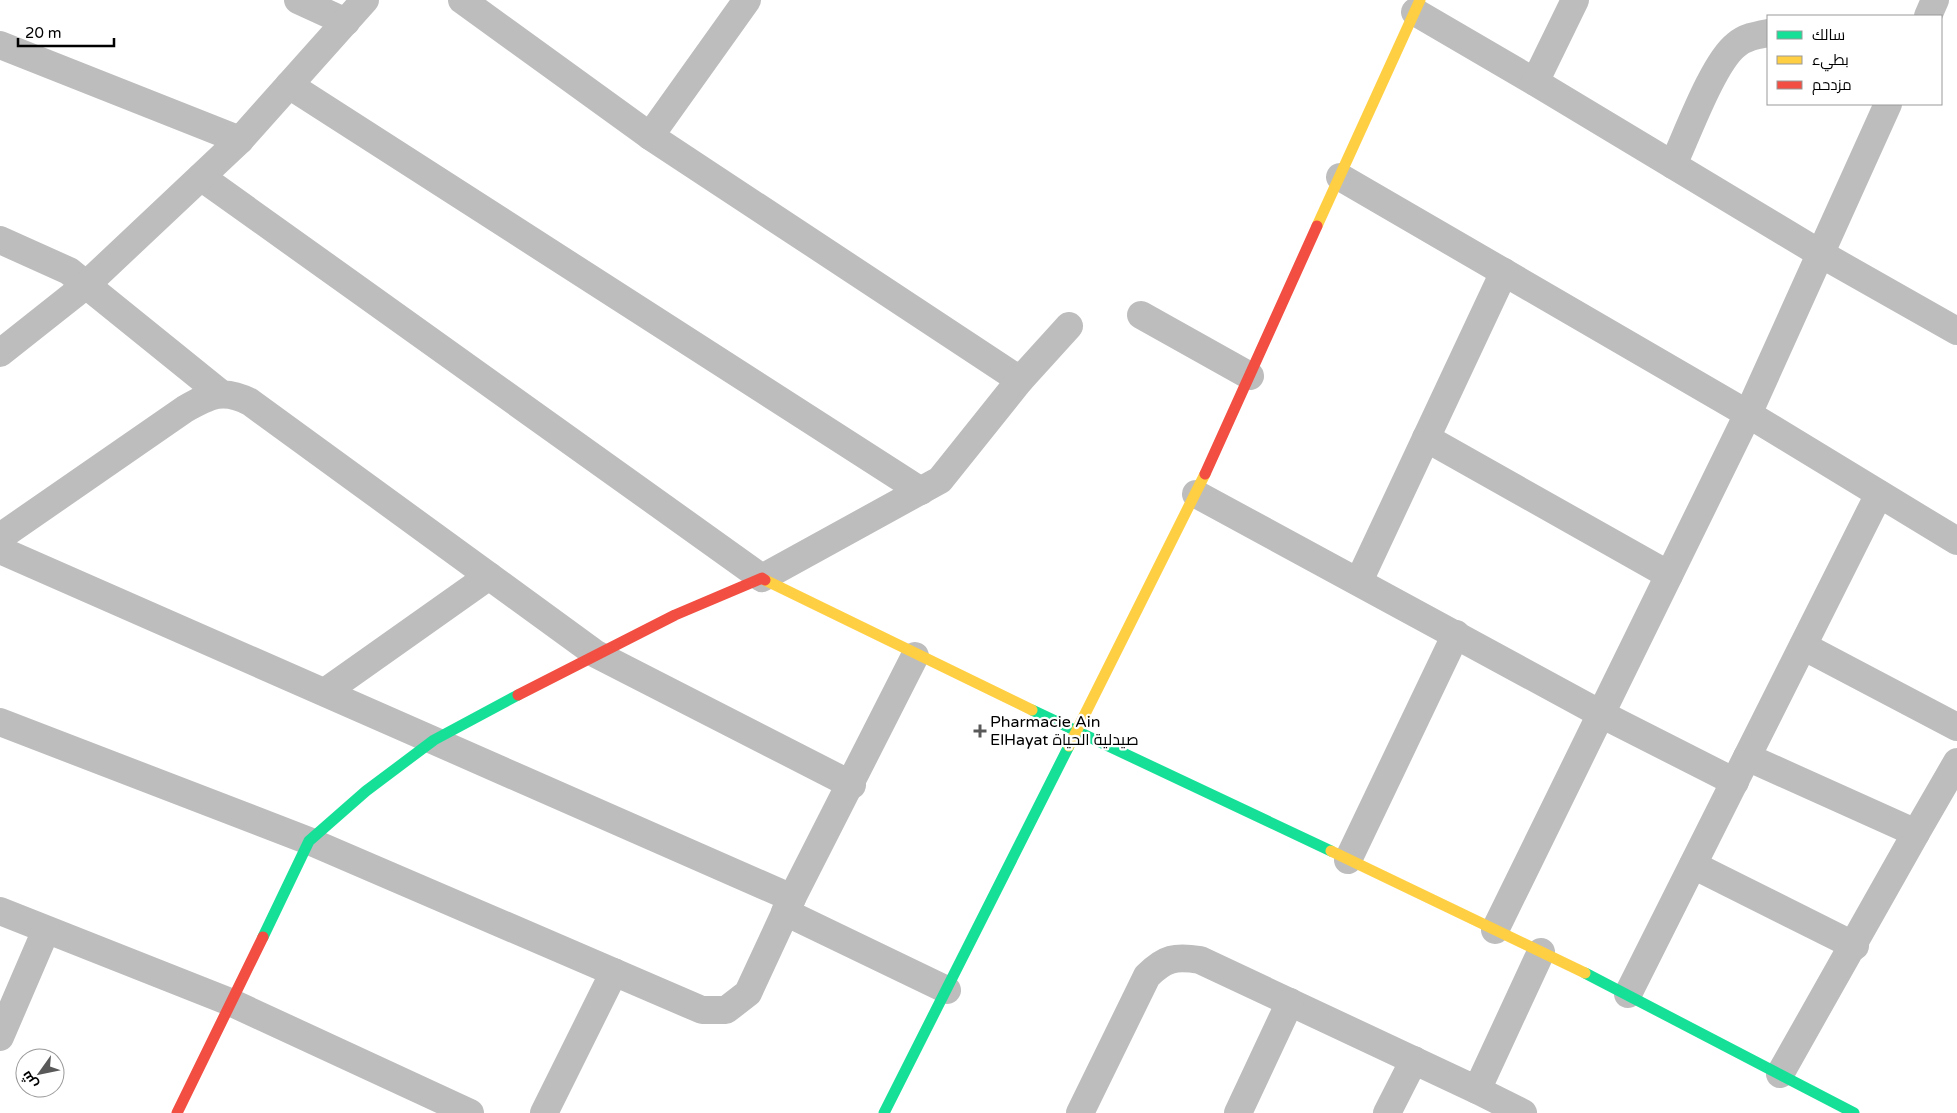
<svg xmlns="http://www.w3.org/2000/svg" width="1957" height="1113" viewBox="0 0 1957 1113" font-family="'Varela Round',Cairo,sans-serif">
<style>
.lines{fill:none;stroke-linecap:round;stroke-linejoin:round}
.street{stroke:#bdbdbd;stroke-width:28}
.fast{stroke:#16e098;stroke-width:11}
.slow{stroke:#ffcf43;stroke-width:11}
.jam{stroke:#f24e42;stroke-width:11}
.poi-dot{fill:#595959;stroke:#fff;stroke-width:2}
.labels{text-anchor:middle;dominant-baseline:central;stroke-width:4.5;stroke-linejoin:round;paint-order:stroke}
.poi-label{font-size:16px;fill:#000;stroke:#fff;text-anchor:start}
</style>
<rect width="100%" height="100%" fill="#fff"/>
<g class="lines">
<g class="street">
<path d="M298,0L346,22"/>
<path d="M462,0L650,136L1020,380"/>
<path d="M1415,12L1535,82L1575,0"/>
<path d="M1928,16L1935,0"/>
<path d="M0,45L240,140"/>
<path d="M1535,82L1821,254L1957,331"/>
<path d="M289,85L921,491"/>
<path d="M650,136L747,0"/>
<path d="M1673,165C1687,135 1713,63 1736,45C1745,37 1757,35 1768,33"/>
<path d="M201,177L762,578L940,480L1020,380L1069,326"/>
<path d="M1340,177L1748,414L1957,541"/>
<path d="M0,240L69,271L220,393"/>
<path d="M1141,315L1250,376"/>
<path d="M0,353L86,285L240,140L365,0"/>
<path d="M1426,438L1669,575"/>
<path d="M1196,494L1601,714L1735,782"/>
<path d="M0,537L185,409C210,395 223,388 250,402L596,654L852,785"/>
<path d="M0,550L792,898"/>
<path d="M1359,581L1504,272"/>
<path d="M1803,646L1957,727"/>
<path d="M325,692L489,576"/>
<path d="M0,722L309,841L702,1010H726L748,993L792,898L915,656"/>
<path d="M1747,757L1916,833L1780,1074"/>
<path d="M1916,833L1957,762"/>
<path d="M1348,860L1456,634"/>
<path d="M1693,865L1855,946"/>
<path d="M0,911L230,1002L470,1113"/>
<path d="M785,912L947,990"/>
<path d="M1495,930L1748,414L1888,104"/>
<path d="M1628,994L1879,494"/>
<path d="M0,1037L46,930"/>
<path d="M1477,1090L1523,1113"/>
<path d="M544,1113L614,972"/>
<path d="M1080,1113L1147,976C1165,958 1175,956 1200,960L1477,1090L1541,952"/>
<path d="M1238,1113L1290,1002"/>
<path d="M1387,1113L1414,1060"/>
</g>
<g class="fast">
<path d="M1032,710L1331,851"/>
<path d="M263,937L309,841L366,791L434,740L518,695"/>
<path d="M1585,973L1854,1113"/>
<path d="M884,1113L1069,746"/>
</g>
<g class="slow">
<path d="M1317,226L1420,0"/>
<path d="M765,580L1032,710"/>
<path d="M1069,746L1205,474"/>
<path d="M1331,851L1585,973"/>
</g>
<g class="jam">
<path d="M1205,474L1317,226"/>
<path d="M518,695L675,615L762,578L765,580"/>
<path d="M177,1113L263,937"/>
</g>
</g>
<path class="poi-dot" d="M977.5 723.5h5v5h5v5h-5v5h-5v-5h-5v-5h5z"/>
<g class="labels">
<g class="poi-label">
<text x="990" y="722">Pharmacie Ain<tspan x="990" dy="18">ElHayat صيدلية الحياة</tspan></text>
</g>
</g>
<rect x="1767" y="15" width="175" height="90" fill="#ffffff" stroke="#999999"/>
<rect x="1777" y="31" width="25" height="8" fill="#16e098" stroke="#999999"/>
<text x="1812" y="40" font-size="15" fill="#000000">سالك</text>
<rect x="1777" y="56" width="25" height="8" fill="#ffcf43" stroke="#999999"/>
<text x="1812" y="65" font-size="15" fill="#000000">بطيء</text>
<rect x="1777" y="81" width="25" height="8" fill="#f24e42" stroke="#999999"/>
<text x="1812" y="90" font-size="15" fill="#000000">مزدحم</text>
<g transform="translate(40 1073) rotate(237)"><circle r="24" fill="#ffffff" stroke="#999999"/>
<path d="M0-4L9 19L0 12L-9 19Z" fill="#595959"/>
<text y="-8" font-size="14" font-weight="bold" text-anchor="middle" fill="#000000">ش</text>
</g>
<path d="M18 38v8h96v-8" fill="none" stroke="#000000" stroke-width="2.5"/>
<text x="25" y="38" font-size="15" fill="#000000" stroke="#ffffff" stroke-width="4" paint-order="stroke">20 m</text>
</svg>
